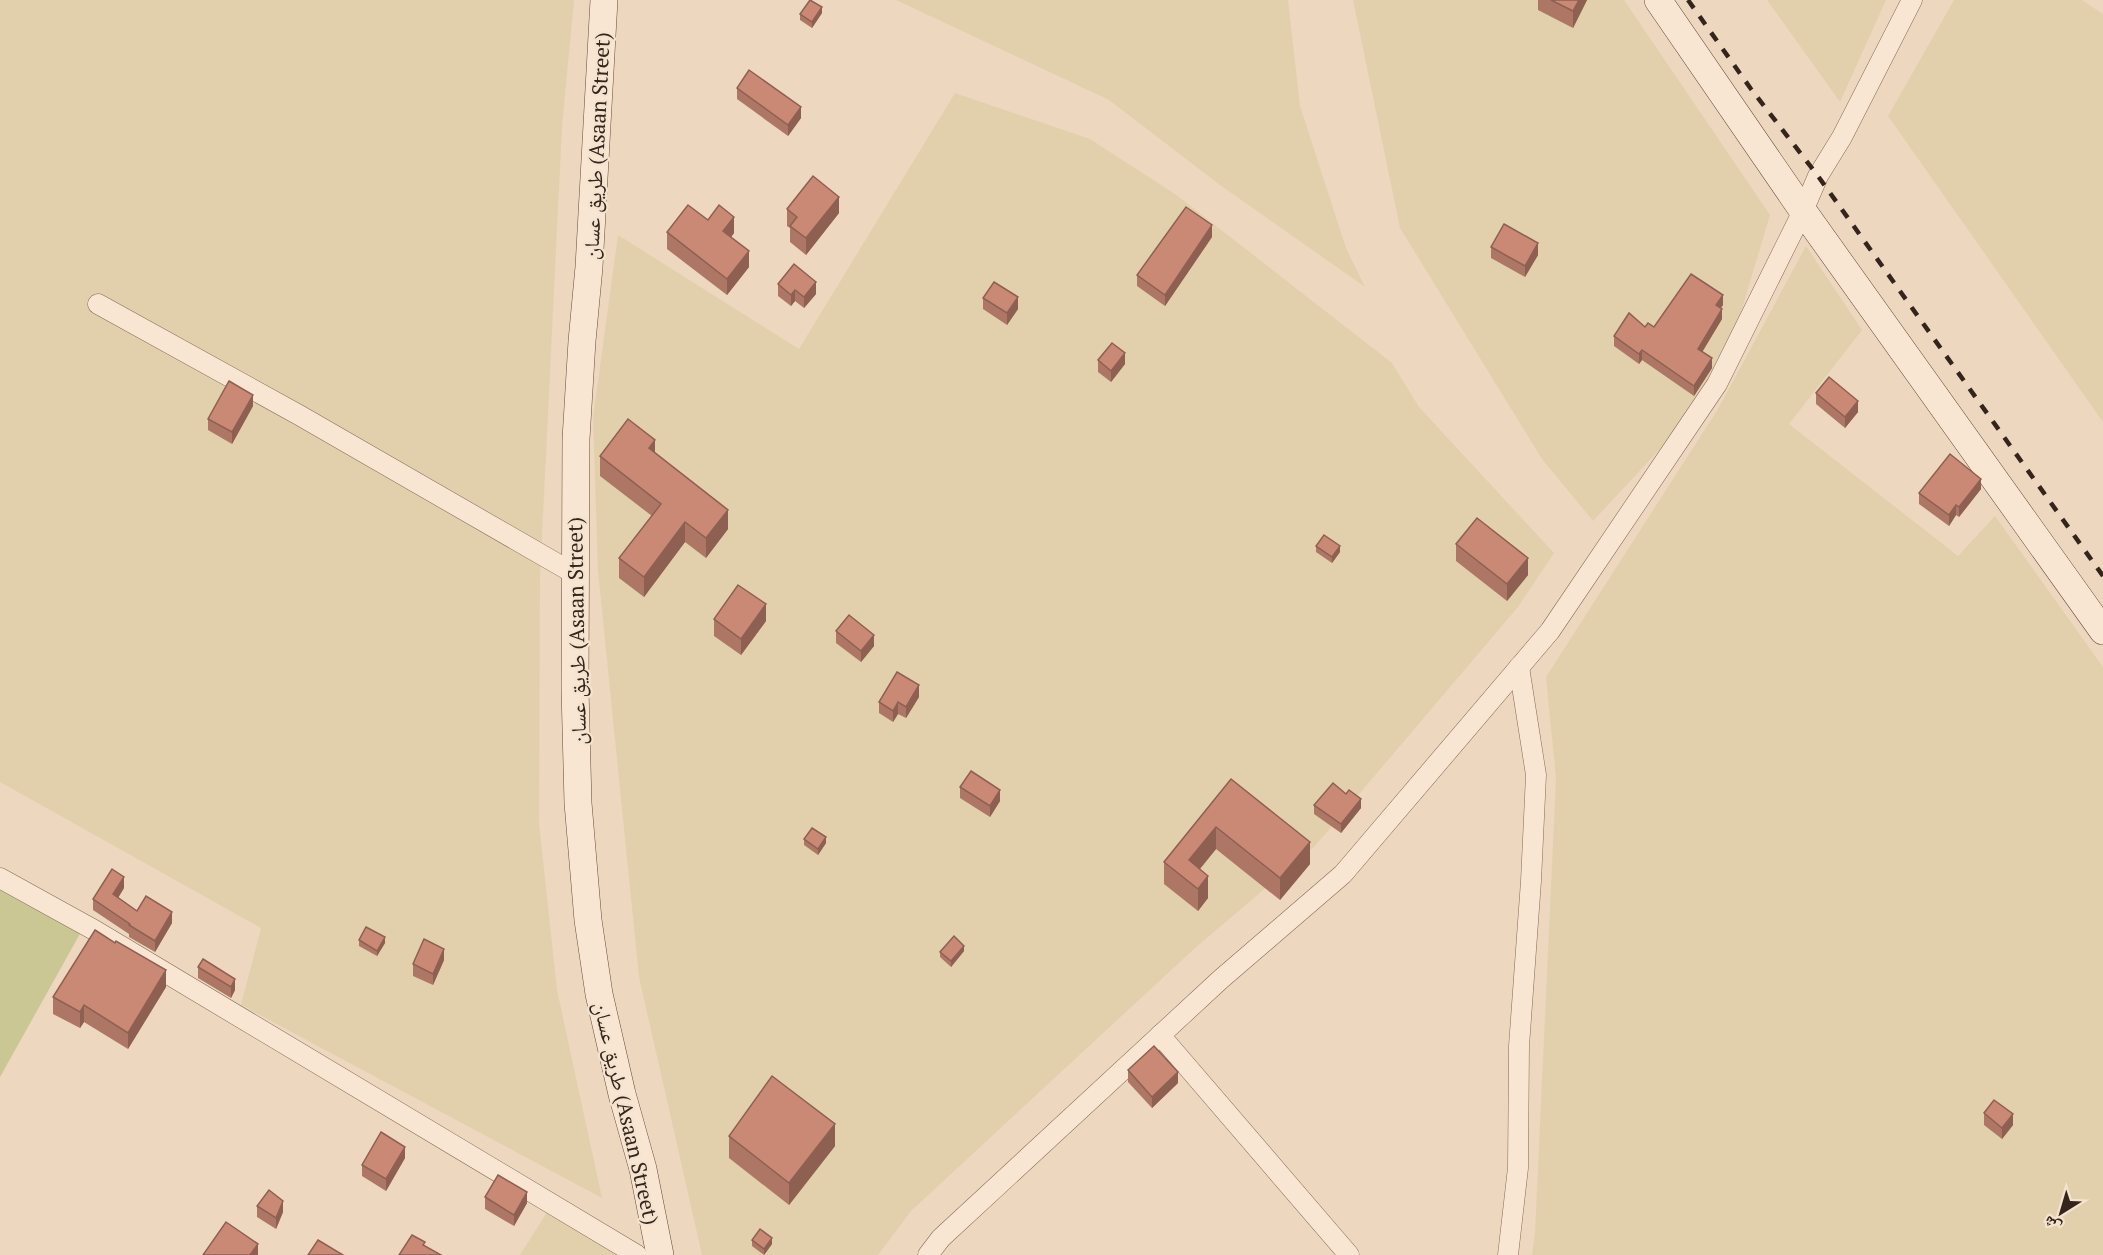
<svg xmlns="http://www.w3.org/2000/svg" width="2103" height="1255" viewBox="0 0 2103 1255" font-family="'PT Serif','Noto Naskh Arabic',serif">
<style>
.farmland{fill:#e2d0ad}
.green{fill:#cac794}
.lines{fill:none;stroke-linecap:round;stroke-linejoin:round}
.street-casing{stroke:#856858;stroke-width:21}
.secondary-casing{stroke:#66493b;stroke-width:28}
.street{stroke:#f8e6d2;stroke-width:20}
.secondary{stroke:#f8e6d2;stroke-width:27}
.rail{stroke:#34241c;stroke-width:4.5;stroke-dasharray:10 10;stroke-linecap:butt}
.wall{fill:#ae7665}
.shaded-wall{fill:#8d6052}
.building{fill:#ca8975;stroke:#8d6052;stroke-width:1.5}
.labels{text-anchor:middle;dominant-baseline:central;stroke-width:4.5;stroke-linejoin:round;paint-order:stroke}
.street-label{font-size:21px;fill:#34241c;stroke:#f4e3ce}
</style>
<rect width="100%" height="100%" fill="#edd7bf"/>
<g class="farmland">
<path d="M0,0H574L562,127L540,577L539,823L557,990L602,1198L241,1005L261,928L0,782Z"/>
<path d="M896,0H1288L1300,106L1346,248L1365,287L1220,185L1109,100Z"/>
<path d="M1353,0H1624L1770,215L1727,359L1687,420L1593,521L1542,459L1400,228Z"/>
<path d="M1767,0H1886L1840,102Z"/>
<path d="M1954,0H2082L2103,14V422L1888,116Z"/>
<path d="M955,93L1090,139L1175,194L1392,363L1419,407L1554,553L1518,607L1315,846L1194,949L911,1211L878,1255H702L639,977L598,571L593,418L618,235L799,349Z"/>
<path d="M1806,246L1862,330L1789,424L1958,556L1995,516L2103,667V1255H1532L1535,1233L1556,778L1546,677L1718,409Z"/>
<path d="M549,1209L624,1255H520Z"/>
</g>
<path class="green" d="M0,888L81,932L0,1077Z"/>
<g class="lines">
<g class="street-casing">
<g id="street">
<path d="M98,304L299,415L575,574"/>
<path d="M0,878L96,931L637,1255"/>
<path d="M1160,1035L1349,1255"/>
<path d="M928,1255L941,1238L1221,979L1343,874L1550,631L1717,384L1803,211L1818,176L1842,137L1912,0"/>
<path d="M1508,1255L1518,1168L1519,1046L1531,881L1536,775L1519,667"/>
</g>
</g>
<g class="secondary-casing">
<g id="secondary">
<path d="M604,0L589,267L582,341L576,439L575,689L578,803L588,920L599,994L622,1094L643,1169L660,1255"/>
<path d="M1658,0L1803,211L2103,631"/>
</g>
</g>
<use href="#street" class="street"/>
<use href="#secondary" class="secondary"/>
<path class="rail" d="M1688,0L1751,89L1818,176L2103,576"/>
</g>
<g class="wall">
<path d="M1538,0H1587L1573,28L1538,10Z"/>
<path d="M822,13L812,28L800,20V14Z"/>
<path d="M737,88L801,118L788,136L737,99Z"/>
<path d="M787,209L839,213L806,255L790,242V228L787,226Z"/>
<path d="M708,220L734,233L731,237L749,267L727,295L667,249V232Z"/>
<path d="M1212,237L1165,306L1137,286V275Z"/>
<path d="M1491,247L1538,255L1525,277L1491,258Z"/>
<path d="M778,284L816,294L804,308L795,301L791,306L778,296Z"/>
<path d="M983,298L1018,309L1007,325L983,309Z"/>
<path d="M1723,305L1721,308L1722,319L1702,352L1712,368L1694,396L1642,360L1639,364L1614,346V336L1645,327H1654Z"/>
<path d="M1098,360L1125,364L1111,382L1098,372Z"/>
<path d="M1816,393L1858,412L1845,428L1816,404Z"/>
<path d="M253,406L232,444L208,430V419Z"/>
<path d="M655,453L728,529L706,558L685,542L644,597L619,578V558L652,516L600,476V456Z"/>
<path d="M1981,489L1959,517L1956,515L1949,526L1919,504V493Z"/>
<path d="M1456,544L1528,575L1507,601L1456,561Z"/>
<path d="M1316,546L1340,552L1332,563L1316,552Z"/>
<path d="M714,619L766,621L741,655L714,636Z"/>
<path d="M836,631L874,646L861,662L836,643Z"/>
<path d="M919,697L906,718L898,714L893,722L879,713V702Z"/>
<path d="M1231,779L1310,864L1280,900L1216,849L1200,869L1208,898L1198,911L1164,884V862Z"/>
<path d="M960,787L1000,801L990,817L960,798Z"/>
<path d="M1314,805L1361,808L1341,833L1314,814Z"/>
<path d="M804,839L826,843L818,855L804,845Z"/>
<path d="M124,888L118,898L137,911L172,923L155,952L129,937V934L93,910V899Z"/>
<path d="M359,940L385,943L377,956L359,946Z"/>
<path d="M964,951L951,967L940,957V952Z"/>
<path d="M444,960L433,985L413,976V964Z"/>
<path d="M198,967L235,979V990L231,998L198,978Z"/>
<path d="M166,987L128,1049L84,1022L80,1028L53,1014V997Z"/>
<path d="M1128,1070L1178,1083L1152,1108L1128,1082Z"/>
<path d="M1984,1113L2013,1125L2002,1139L1984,1125Z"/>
<path d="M729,1136L835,1146L789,1205L729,1158Z"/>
<path d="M405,1158L386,1191L362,1176V1165Z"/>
<path d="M485,1197L527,1203L514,1226L485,1209Z"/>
<path d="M257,1206L283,1212L276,1229L257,1217Z"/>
<path d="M752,1240L772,1244L764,1255L752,1246Z"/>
</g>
<g class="shaded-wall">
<path d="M1579,0H1587L1573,28V11Z"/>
<path d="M822,7V13L812,28V22Z"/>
<path d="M801,107V118L788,136V125Z"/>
<path d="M839,197V213L806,255V238Z"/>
<path d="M734,217V233L723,248V231Z"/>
<path d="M1212,225V237L1165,306V295Z"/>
<path d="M1538,243V255L1525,277V266Z"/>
<path d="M749,251V267L727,295V279Z"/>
<path d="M816,282V294L804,308V297Z"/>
<path d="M795,290V301L791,306V295Z"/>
<path d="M1723,295V305L1716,314V305Z"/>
<path d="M1018,297V309L1007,325V313Z"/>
<path d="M1722,309V319L1698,359V349Z"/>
<path d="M1642,350V360L1639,364V354Z"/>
<path d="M1125,353V364L1111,382V371Z"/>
<path d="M1712,358V368L1694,396V386Z"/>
<path d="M253,395V406L232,444V432Z"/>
<path d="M1858,401V412L1845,428V417Z"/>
<path d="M655,440V460L649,448Z"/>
<path d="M1981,479V489L1959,517V507Z"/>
<path d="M1956,505V515L1949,526V515Z"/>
<path d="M728,510V529L706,558V538Z"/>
<path d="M685,522V542L644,597V577Z"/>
<path d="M1340,546V552L1332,563V557Z"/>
<path d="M1528,558V575L1507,601V584Z"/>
<path d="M766,604V621L741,655V639Z"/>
<path d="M874,635V646L861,662V651Z"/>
<path d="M919,685V697L906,718V707Z"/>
<path d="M898,702V714L893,722V711Z"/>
<path d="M1000,790V801L990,817V806Z"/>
<path d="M1361,799V808L1341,833V824Z"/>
<path d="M1216,827V849L1189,882V860Z"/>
<path d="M826,837V843L818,855V849Z"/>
<path d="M1310,842V864L1280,900V878Z"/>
<path d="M1208,876V898L1198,911V889Z"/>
<path d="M124,877V888L113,906V894Z"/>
<path d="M172,912V923L155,952V941Z"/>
<path d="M385,937V943L377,956V951Z"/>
<path d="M964,946V951L951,967V961Z"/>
<path d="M444,949V960L433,985V974Z"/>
<path d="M166,970V987L128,1049V1033Z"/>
<path d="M235,979V990L231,998V987Z"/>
<path d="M84,1005V1022L80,1028V1012Z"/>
<path d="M1178,1072V1083L1152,1108V1097Z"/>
<path d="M2013,1114V1125L2002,1139V1128Z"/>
<path d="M835,1124V1146L789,1205V1183Z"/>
<path d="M405,1147V1158L386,1191V1179Z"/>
<path d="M527,1192V1203L514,1226V1215Z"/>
<path d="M283,1201V1212L276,1229V1218Z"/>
<path d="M772,1238V1244L764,1255V1249Z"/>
<path d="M258,1244V1255H250Z"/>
</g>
<g class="building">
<path d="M810,0L822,7L812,22L800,14Z"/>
<path d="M1551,0H1579L1573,11Z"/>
<path d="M749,70L801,107L788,125L737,88Z"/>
<path d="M813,176L839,197L806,238L790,226L797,217L787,209Z"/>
<path d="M688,205L708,220L719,205L734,217L723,231L749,251L727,279L667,232Z"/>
<path d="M1186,207L1212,225L1165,295L1137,275Z"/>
<path d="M1504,224L1538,243L1525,266L1491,247Z"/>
<path d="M794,264L816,282L804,297L795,290L791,295L778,284Z"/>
<path d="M1691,274L1723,295L1716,305L1722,309L1698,349L1712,358L1694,386L1642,350L1639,354L1614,336L1629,313L1645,327L1648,323L1654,327Z"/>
<path d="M994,282L1018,297L1007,313L983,298Z"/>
<path d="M1112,343L1125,353L1111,371L1098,360Z"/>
<path d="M1829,377L1858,401L1845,417L1816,393Z"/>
<path d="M229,381L253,395L232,432L208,419Z"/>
<path d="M628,419L655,440L649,448L728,510L706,538L685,522L644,577L619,558L661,504L600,456Z"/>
<path d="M1950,454L1981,479L1959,507L1956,505L1949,515L1919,493Z"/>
<path d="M1477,518L1528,558L1507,584L1456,544Z"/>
<path d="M1324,535L1340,546L1332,557L1316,546Z"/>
<path d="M738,585L766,604L741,639L714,619Z"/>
<path d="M849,615L874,635L861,651L836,631Z"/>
<path d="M897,672L919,685L906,707L898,702L893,711L879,702Z"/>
<path d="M971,771L1000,790L990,806L960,787Z"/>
<path d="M1231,779L1310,842L1280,878L1216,827L1189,860L1208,876L1198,889L1164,862Z"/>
<path d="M1333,783L1346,794L1349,790L1361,799L1341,824L1314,805Z"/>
<path d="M812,828L826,837L818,849L804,839Z"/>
<path d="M112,869L124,877L113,894L137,911L146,896L172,912L155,941L129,925L130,924L93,899Z"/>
<path d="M366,927L385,937L377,951L359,940Z"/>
<path d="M95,930L115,943L116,941L166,970L128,1033L84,1005L80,1012L53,997Z"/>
<path d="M954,936L964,946L951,961L940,952Z"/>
<path d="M424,939L444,949L433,974L413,964Z"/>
<path d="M203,959L235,979L231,987L198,967Z"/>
<path d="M1154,1046L1178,1072L1152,1097L1128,1070Z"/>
<path d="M772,1076L835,1124L789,1183L729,1136Z"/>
<path d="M1994,1100L2013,1114L2002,1128L1984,1113Z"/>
<path d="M381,1132L405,1147L386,1179L362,1165Z"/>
<path d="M498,1175L527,1192L514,1215L485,1197Z"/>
<path d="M269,1190L283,1201L276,1218L257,1206Z"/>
<path d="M226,1222L258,1244L250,1255H203Z"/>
<path d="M760,1229L772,1238L764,1249L752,1240Z"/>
<path d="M412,1235L425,1242L423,1245L441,1255H399Z"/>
<path d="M318,1240L343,1255H308Z"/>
</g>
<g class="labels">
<g class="street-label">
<text transform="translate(596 146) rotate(-87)">طريق عسان (Asaan Street)</text>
<text transform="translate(576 631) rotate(-91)">طريق عسان (Asaan Street)</text>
<text transform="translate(627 1113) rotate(77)">طريق عسان (Asaan Street)</text>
</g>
</g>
<g transform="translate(2061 1213) rotate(217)" stroke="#f4e3ce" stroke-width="4.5" paint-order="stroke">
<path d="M0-4.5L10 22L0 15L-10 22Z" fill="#34241c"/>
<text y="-9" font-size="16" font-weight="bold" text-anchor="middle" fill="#34241c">ش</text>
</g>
</svg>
